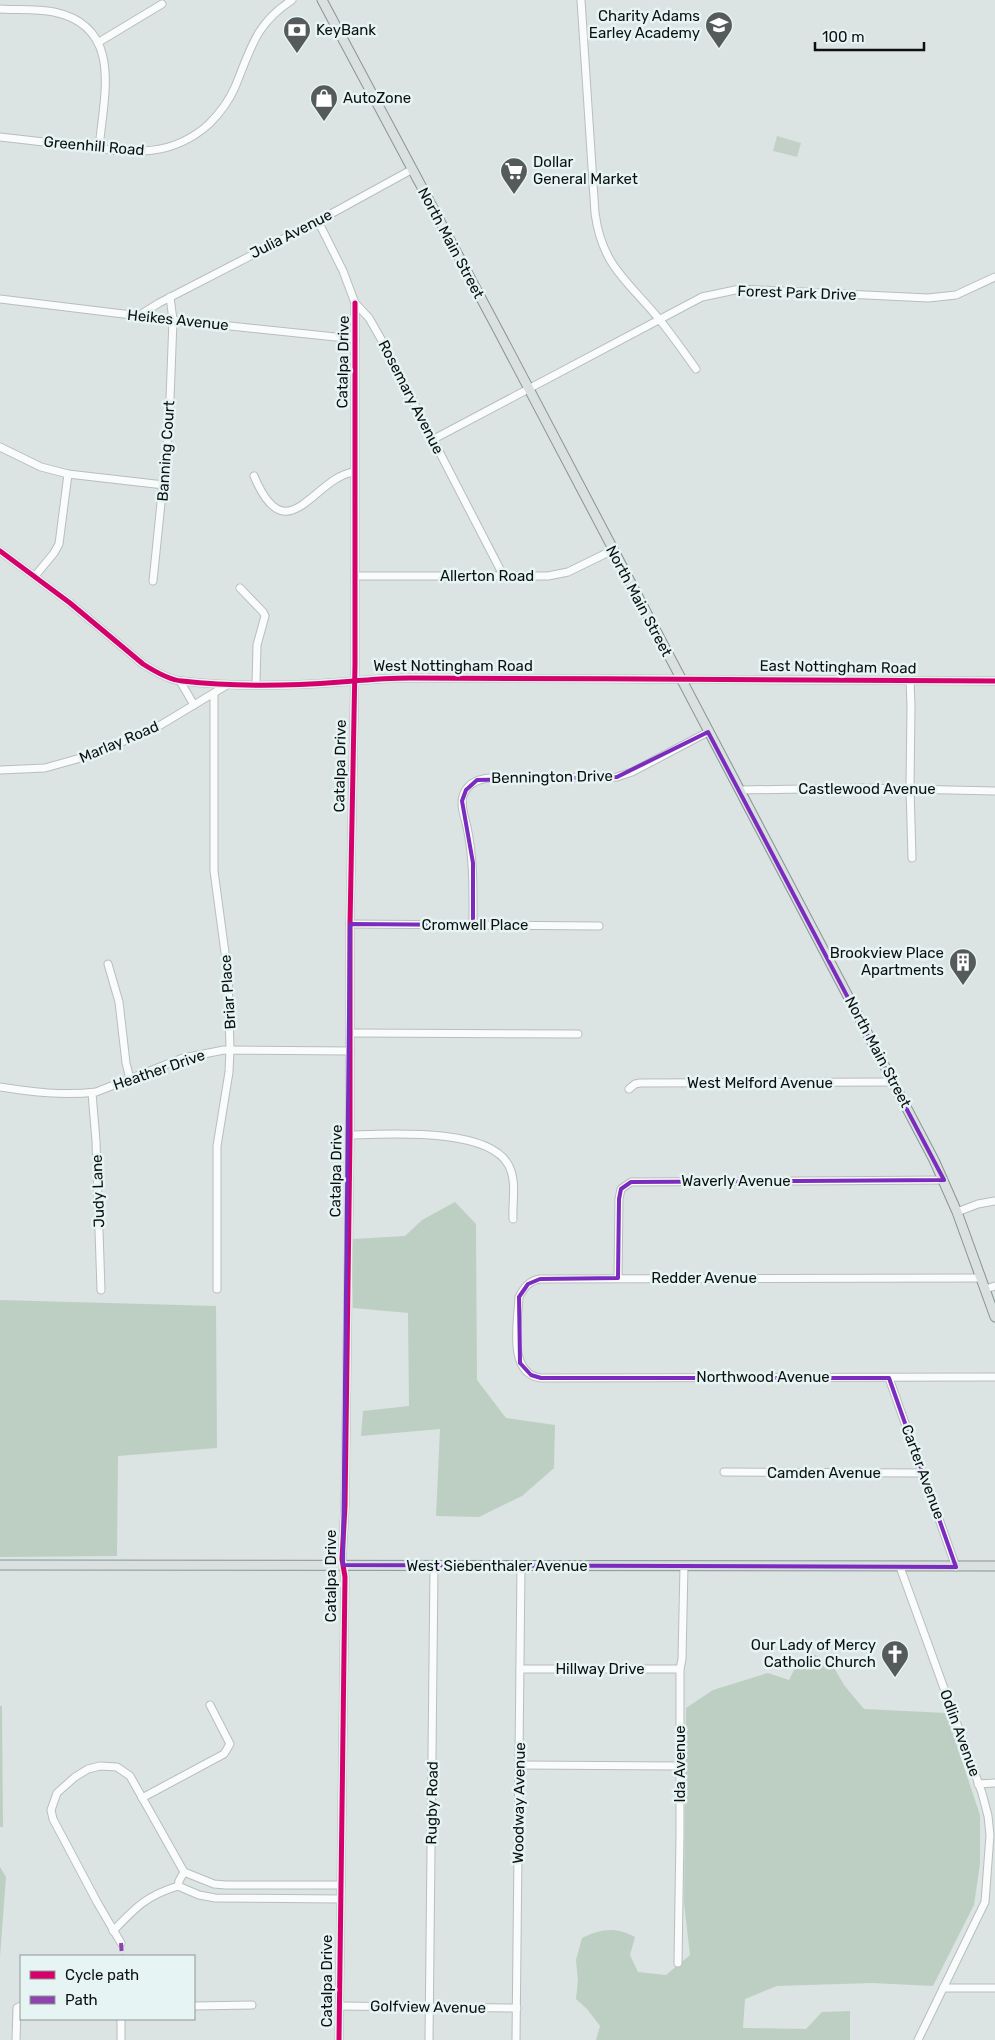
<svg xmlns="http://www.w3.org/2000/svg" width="995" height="2040" viewBox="0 0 995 2040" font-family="Rubik,sans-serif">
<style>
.green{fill:#c3d0c8}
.forest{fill:#bdcfc3}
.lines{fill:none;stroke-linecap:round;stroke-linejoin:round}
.minor-casing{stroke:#b8bebe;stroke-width:9}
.major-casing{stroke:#869693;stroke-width:11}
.minor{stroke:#fafbfb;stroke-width:7}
.major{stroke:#d9e0df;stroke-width:9}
.quiet{stroke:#8e44ad;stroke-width:4;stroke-dasharray:8 4;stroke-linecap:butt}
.cycleway-casing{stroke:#e6f4f3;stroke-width:8}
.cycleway{stroke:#d6006c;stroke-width:5}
.marked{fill:none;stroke:#7b2cbf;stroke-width:4;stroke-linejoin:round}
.labels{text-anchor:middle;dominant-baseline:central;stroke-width:5;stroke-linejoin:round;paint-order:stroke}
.poi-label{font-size:15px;fill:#0c1010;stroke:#e6f4f3;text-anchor:end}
.street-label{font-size:15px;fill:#0c1010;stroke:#e6f4f3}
</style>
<rect width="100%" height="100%" fill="#dce3e3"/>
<path class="green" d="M777,136L801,143L797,157L773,151Z"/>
<g class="forest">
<path d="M455,1202L476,1224L477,1380L506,1418L555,1425L554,1468L522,1496L479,1517L436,1516L440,1429L361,1436L363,1411L409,1406L408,1313L353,1308V1239L405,1236L422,1220Z"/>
<path d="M0,1300L216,1306L217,1448L118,1456L117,1556L0,1557Z"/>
<path d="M812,1653L833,1666L844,1685L864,1709L946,1713L980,1815V1864L974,1905L933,1986L872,1983L777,1986L745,1999L743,2028L806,2029L822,2012L850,2011V2040H596L600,2026L587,2009L576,1999L578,1981L576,1960L582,1938C600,1929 616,1926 635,1937L630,1955L638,1972L666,1975L690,1955L684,1903L686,1708L713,1690L768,1673L789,1680L799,1660Z"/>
<path d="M0,1706H2L3,1827H0Z"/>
<path d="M0,1867L6,1877L0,1957Z"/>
</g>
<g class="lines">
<g class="minor-casing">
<g id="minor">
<path d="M581,0L595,213C602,266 627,280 659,319C672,335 684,352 696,369"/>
<path d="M0,9C18,10 37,9 54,12C125,27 103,98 99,149"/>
<path d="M99,42L162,4"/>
<path d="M0,137C26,140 53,143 79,146C128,152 169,160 209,124C220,113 229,101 235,87C251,49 255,24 292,0"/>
<path d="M318,221L343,271L355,303L369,318L381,339L503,575"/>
<path d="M0,299L173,320L355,339"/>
<path d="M140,315L159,303L318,221L411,170"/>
<path d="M432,440L702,297L740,289L928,298L956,295L995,277"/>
<path d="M0,447L41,467L68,474L164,485"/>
<path d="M254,476C287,555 314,477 354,472"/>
<path d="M0,551L70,603L143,664C154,671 169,680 182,681C234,687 289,686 341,682C365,680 386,678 410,678C605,679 800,679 995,681"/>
<path d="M35,576L54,553L59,544L68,474"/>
<path d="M355,576H548L568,572L613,550"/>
<path d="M153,581L169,425L173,320L170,297"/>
<path d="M240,588L263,612L265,616L257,645L256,684"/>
<path d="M910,680L911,706L910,788L912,858"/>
<path d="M180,681L194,705"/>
<path d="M214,694V871L228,975L230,1049L229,1072L217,1146V1289"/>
<path d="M0,770L45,768L84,757L154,729L227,685"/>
<path d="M740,790L862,788L995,791"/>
<path d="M350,924L599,926"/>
<path d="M473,925C473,890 474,860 467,827C465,818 460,806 463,796C467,783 478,779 490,778L617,777L632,772L708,732"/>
<path d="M108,964L119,1002L126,1063L130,1079"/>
<path d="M351,1033L578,1034"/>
<path d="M0,1087C32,1092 64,1096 96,1092L183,1058L224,1050L350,1051"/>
<path d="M629,1089L635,1084L640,1083L893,1082"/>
<path d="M92,1093L96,1141L101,1290"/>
<path d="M350,1135C387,1134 490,1127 509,1166C517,1182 512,1202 513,1219"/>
<path d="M957,1212L978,1204L995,1201"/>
<path d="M618,1278L619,1199L621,1189L631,1182L944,1180"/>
<path d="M981,1278L540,1279C529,1281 524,1287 519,1297C518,1321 507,1374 541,1378L995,1377"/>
<path d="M985,1289L995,1286"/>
<path d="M889,1378L956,1567"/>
<path d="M724,1472L923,1473"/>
<path d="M900,1567L982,1793L988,1816L990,1835L985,1902L918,2040"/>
<path d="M520,1669H680"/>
<path d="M519,1765L679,1766"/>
<path d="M978,1784L995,1783"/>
<path d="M142,1798L224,1754L230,1744L210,1705"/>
<path d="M178,1886L199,1895L215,1898L340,1899"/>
<path d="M178,1886L179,1881L184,1872"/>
<path d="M113,1931C136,1907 146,1896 178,1886"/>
<path d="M121,1943L97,1902L53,1819L51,1810L57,1793L75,1777L88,1769L100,1766L117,1767L130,1776L184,1872L214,1884L226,1885H341"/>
<path d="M678,1963L680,1834V1669L682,1659L684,1566"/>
<path d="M943,1988H995"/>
<path d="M194,2006L252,2005"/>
<path d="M339,2006L517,2008"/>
<path d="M16,2040L17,2008L21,2006"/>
<path d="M121,2040V2019"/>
<path d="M339,2040L345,1577L342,1559L345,1506L350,1135V924L355,665V303"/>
<path d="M429,2040L434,1566"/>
<path d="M516,2040L521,1566"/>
</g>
</g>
<g class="major-casing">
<g id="major">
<path d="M322,0L498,330L934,1160L957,1212L995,1317"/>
<path d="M0,1565L995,1566"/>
</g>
</g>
<use href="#minor" class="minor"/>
<use href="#major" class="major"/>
<path class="quiet" d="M121,1943L122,1956"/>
<g class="cycleway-casing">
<g id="cycleway">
<path d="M0,551L70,603L143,664C154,671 169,680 182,681C234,687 289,686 341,682C365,680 386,678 410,678C605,679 800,679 995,681"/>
<path d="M339,2040L345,1577L342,1559L345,1506L350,1135V924L355,665V303"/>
</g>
</g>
<use href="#cycleway" class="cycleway"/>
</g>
<path class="marked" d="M708,732L944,1180L631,1182L621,1189L619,1199L618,1278L540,1279L528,1284L519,1297L520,1363L531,1375L541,1378H889L956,1567L343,1565L350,924L473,925V863L462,801L466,790L477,780L617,777Z"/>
<defs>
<g id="school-pin" transform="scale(1.4375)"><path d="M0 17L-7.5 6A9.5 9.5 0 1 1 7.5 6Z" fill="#555a5a" stroke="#e6f4f3"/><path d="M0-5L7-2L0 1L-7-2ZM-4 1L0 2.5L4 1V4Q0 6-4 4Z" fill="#fff"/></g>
<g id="bank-pin" transform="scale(1.4375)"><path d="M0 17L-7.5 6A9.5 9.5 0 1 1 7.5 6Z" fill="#555a5a" stroke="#e6f4f3"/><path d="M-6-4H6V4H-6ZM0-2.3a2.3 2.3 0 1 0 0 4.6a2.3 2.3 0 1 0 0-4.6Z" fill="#fff"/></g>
<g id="shop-pin" transform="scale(1.4375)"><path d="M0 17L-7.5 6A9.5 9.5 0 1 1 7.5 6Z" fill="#555a5a" stroke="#e6f4f3"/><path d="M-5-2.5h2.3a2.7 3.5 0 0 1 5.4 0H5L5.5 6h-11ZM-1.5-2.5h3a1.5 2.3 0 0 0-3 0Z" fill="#fff"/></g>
<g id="supermarket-pin" transform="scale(1.4375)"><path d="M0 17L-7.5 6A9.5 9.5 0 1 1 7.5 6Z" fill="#555a5a" stroke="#e6f4f3"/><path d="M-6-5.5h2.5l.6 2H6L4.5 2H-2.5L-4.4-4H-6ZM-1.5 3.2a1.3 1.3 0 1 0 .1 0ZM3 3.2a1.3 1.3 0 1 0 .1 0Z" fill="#fff"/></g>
<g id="building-pin" transform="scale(1.4375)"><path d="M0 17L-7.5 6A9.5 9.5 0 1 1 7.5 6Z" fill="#555a5a" stroke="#e6f4f3"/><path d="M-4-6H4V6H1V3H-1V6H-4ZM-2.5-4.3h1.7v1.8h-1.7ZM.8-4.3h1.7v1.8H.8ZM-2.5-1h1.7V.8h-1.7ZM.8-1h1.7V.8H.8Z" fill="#fff"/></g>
<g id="church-pin" transform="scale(1.4375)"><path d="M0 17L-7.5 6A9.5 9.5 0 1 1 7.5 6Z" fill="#555a5a" stroke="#e6f4f3"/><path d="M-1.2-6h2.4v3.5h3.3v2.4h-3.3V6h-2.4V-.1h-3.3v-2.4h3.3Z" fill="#fff"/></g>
</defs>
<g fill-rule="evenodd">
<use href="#school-pin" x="719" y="25"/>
<use href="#bank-pin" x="297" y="30"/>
<use href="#shop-pin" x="324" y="98"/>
<use href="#supermarket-pin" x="514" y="171"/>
<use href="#building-pin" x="963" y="962"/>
<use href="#church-pin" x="895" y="1654"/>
</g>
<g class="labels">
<g class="poi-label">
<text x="700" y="16">Charity Adams<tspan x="700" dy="17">Earley Academy</tspan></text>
<text x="316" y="30" text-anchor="start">KeyBank</text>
<text x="343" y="98" text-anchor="start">AutoZone</text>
<text x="533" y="162" text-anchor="start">Dollar<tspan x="533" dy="17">General Market</tspan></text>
<text x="944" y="953">Brookview Place<tspan x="944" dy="17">Apartments</tspan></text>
<text x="876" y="1645">Our Lady of Mercy<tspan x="876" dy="17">Catholic Church</tspan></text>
</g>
<g class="street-label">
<text transform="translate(94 146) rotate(5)">Greenhill Road</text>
<text transform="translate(291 234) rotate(-27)">Julia Avenue</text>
<text transform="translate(451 243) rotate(62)">North Main Street</text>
<text transform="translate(797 293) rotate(2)">Forest Park Drive</text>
<text transform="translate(178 320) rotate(6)">Heikes Avenue</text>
<text transform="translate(343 362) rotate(-89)">Catalpa Drive</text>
<text transform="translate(411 397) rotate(63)">Rosemary Avenue</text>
<text transform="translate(166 451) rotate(-86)">Banning Court</text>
<text x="487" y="576">Allerton Road</text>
<text transform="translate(639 601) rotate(62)">North Main Street</text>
<text x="453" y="666">West Nottingham Road</text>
<text transform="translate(838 667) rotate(1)">East Nottingham Road</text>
<text transform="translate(119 742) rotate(-23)">Marlay Road</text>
<text transform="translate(340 766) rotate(-89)">Catalpa Drive</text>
<text transform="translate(552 777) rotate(-1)">Bennington Drive</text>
<text x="867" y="789">Castlewood Avenue</text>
<text x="475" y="925">Cromwell Place</text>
<text transform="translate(228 992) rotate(-94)">Briar Place</text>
<text transform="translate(878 1052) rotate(62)">North Main Street</text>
<text transform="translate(159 1070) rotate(-19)">Heather Drive</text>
<text x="760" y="1083">West Melford Avenue</text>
<text transform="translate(336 1171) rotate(-89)">Catalpa Drive</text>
<text x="736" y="1181">Waverly Avenue</text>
<text transform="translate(98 1191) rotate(-92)">Judy Lane</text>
<text x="704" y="1278">Redder Avenue</text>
<text x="763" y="1377">Northwood Avenue</text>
<text transform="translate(923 1472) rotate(70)">Carter Avenue</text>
<text x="824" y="1473">Camden Avenue</text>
<text x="497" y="1566">West Siebenthaler Avenue</text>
<text transform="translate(331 1576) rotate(-90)">Catalpa Drive</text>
<text x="600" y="1669">Hillway Drive</text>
<text transform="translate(960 1733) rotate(70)">Odlin Avenue</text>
<text transform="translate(680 1764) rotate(-90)">Ida Avenue</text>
<text transform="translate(432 1803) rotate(-89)">Rugby Road</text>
<text transform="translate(519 1803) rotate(-89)">Woodway Avenue</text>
<text transform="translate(327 1981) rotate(-90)">Catalpa Drive</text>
<text transform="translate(428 2007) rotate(1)">Golfview Avenue</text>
</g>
</g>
<rect x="20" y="1955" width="175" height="65" fill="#e6f4f3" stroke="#8f9998"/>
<rect x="30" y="1971" width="25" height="8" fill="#d6006c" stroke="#8f9998"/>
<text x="65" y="1980" font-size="15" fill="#0c1010">Cycle path</text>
<rect x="30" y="1996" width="25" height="8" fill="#8e44ad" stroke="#8f9998"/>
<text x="65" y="2005" font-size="15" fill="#0c1010">Path</text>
<path d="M815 42v8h109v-8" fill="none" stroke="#0c1010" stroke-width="2.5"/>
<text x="822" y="42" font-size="15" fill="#0c1010" stroke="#e6f4f3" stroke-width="4" paint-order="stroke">100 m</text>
</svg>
